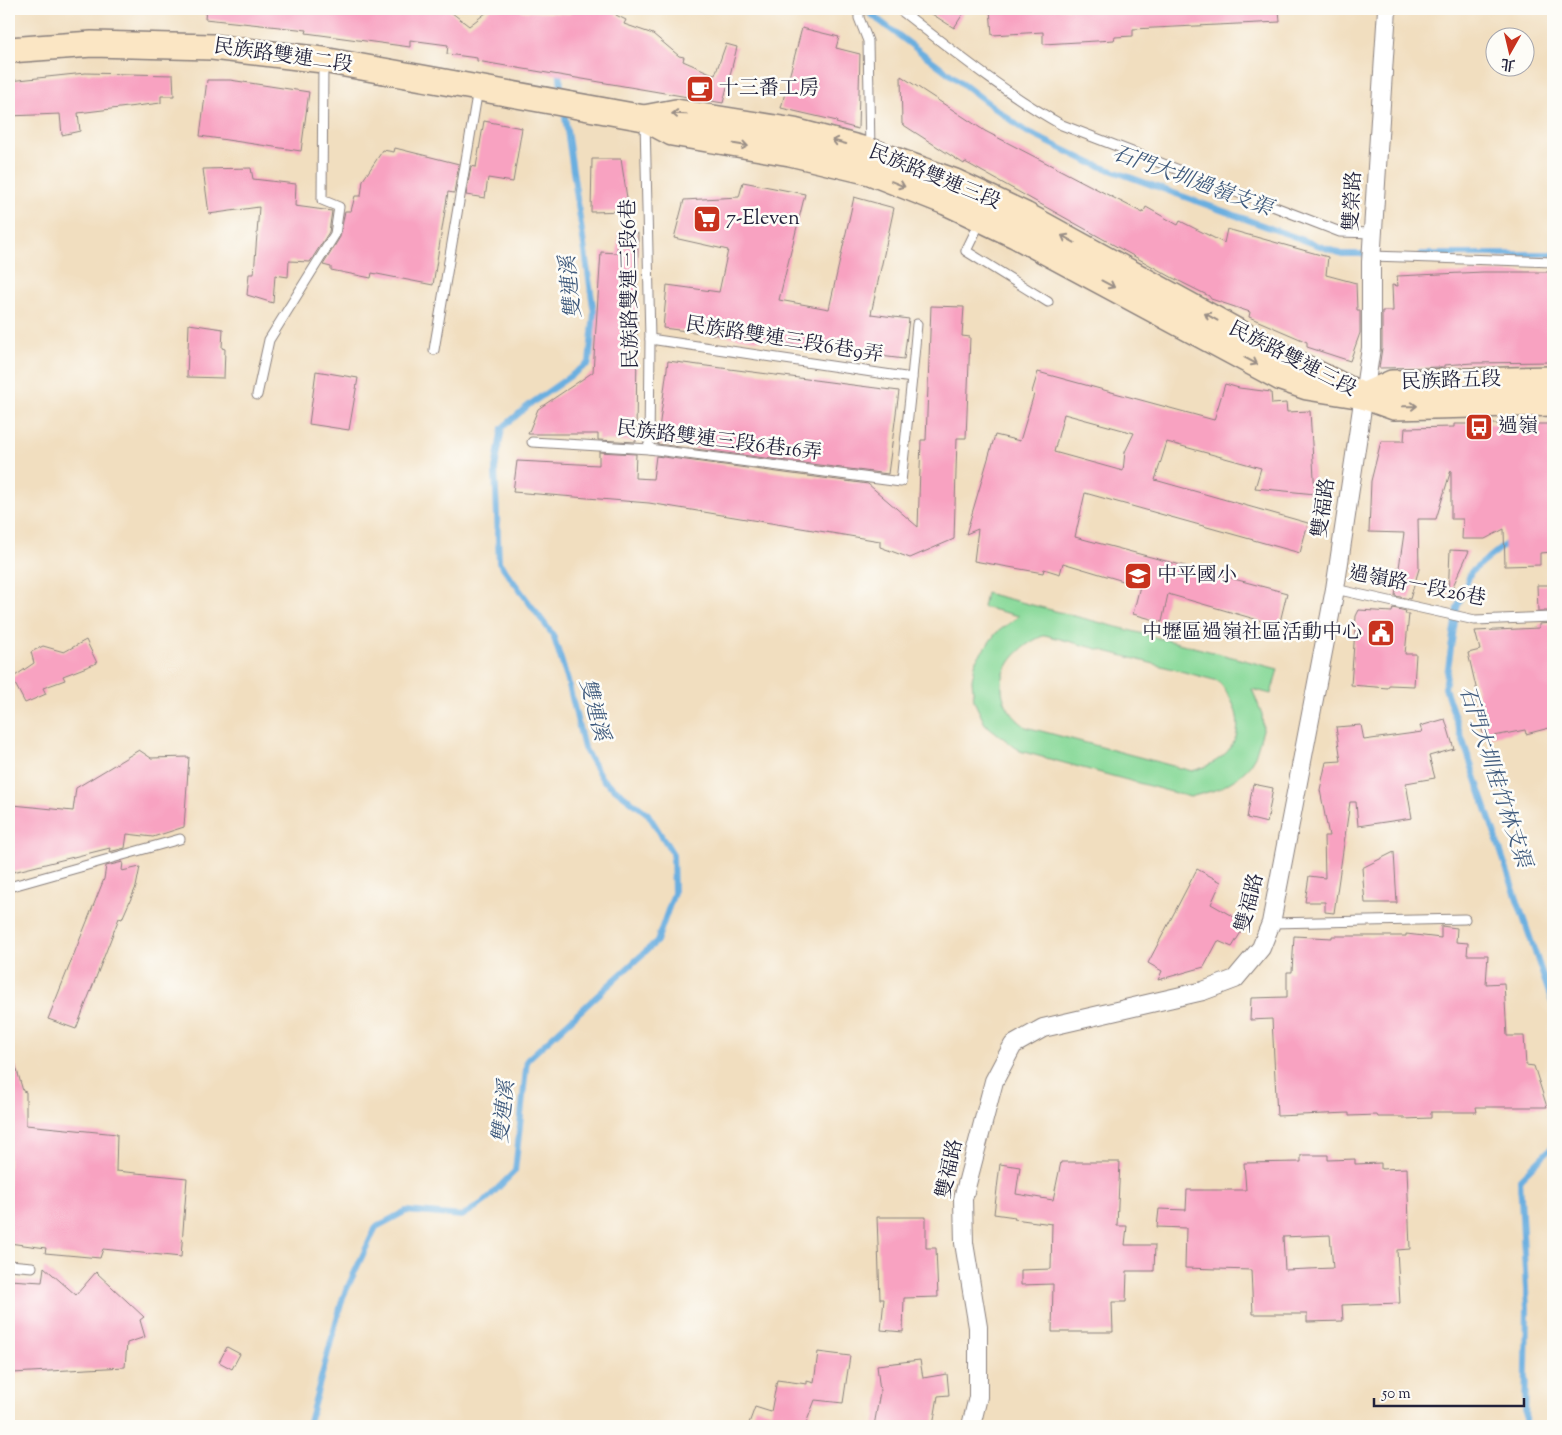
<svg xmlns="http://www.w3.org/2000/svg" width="1562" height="1435" viewBox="0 0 1562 1435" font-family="'Sorts Mill Goudy','Noto Serif TC',serif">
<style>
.green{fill:#88d999;stroke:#557e6a;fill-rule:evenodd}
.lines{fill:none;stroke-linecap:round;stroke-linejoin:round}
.stream{stroke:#6aafe0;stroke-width:6}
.building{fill:#f8a2c1;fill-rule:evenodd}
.lane-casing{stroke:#8a807d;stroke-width:11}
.street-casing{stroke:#8a807d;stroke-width:20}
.secondary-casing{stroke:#8a807d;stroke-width:28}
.lane{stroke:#fff;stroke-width:9}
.street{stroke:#fff;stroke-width:18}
.secondary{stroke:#fbe6c4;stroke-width:25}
.oneway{stroke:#998e86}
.labels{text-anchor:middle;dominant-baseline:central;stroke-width:5;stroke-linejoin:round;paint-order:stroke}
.street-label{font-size:20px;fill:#22223b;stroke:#fdfcf7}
.poi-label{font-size:20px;fill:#22223b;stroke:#fdfcf7;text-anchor:start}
.water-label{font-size:21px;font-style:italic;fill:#3f5a7d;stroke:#fdfcf7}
</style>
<rect width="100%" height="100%" fill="#fdfcf7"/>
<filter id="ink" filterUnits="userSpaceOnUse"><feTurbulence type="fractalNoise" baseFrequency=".02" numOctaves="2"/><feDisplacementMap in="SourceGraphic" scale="10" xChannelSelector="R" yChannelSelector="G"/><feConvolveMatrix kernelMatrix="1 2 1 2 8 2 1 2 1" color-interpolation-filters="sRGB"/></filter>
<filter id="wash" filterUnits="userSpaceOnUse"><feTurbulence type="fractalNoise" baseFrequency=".0096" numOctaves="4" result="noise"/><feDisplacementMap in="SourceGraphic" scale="20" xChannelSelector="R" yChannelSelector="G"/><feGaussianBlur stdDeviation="1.12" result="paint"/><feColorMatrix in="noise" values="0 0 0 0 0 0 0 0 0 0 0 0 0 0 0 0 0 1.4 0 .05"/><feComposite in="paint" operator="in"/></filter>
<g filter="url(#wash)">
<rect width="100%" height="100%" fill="#f1debf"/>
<path class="green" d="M986,593L1278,669L1271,694L1252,689L1262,714L1263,730L1255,756L1247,769L1237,778L1219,789L1190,797L1020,751L985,724L974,701L972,680L976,660L996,633L1019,616L983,607ZM1045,635L1218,681C1251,719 1243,757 1192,771L1026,727C984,696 1001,653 1045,635Z"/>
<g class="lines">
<g class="stream">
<path d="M864,9L1025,131L1091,163L1342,254H1371"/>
<path d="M559,67L562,97"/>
<path d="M1421,254H1553"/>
<path d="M1511,540L1471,572L1457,608L1445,688L1553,1005"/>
<path d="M308,1426L343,1297L376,1227L406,1211L462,1216L484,1202L515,1171L527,1060L657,941L674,893L673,854L648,814L603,780L584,748L568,681L553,635L499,562L495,469L502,428L529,405L589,363L594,313L564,110"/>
<path d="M1525,1426L1527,1308L1520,1179L1553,1146"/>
</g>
</g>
<g id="blocks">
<g class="building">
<path d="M206,9H447L469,26L491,9H520V11L570,14L572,9H615L616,15L626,20L624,24L653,34L679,56L684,57L683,61L715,75L726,44L737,47L723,103L477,61V58L447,54L448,45L410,40V47L306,33L307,30L205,19Z"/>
<path d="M924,9H966L954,28Z"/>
<path d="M990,9H1279L1280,22L1133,29V36L1115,37L1114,40L1043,44V32L992,35Z"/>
<path d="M802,28L839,37L836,48L860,54L858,129L836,123L837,121L781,108Z"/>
<path d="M85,73L173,75L174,96H161V103L78,113L80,131L62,135L60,114L9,116V81Z"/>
<path d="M901,76L985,131L1143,213L1146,207L1178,225L1180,221L1224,243L1227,229L1328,257L1326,275L1356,283L1357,310H1360V333L1350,361L1307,347V342L1249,317L1250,312L1211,299L1209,296L1173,278L965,162L964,164L902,124Z"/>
<path d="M207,80H230L309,92L301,151L200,136Z"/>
<path d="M484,121L522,128L513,182L488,178L485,198L466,195L471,166L476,167Z"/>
<path d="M395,148L459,164L454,193L448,192L433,285L372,273L371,278L331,270V267L323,265L340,237L345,211H351L355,196H361L363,180L383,150L394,152Z"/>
<path d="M592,159H621L629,211L591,212Z"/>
<path d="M251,168L253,179L296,184L295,206L332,211L329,232L310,262L289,261L288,277L275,275L273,303L247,295L249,274H254L259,207L209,214L203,169Z"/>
<path d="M743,182L805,194L779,300L829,309L854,197L894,208L871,314L909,319L904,359L663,328L667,285L719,292L728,250L674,238L684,200L739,197Z"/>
<path d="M618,232L638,233L636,442L598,440V434H528L538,409L593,372L601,252L617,253Z"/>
<path d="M1483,272H1552L1553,362L1473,363L1444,365V367L1379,368L1382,348V311H1393L1392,285L1398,286L1397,276Z"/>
<path d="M931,306L964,307L962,336L970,337L966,438H957L954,539L910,558L880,547V541L649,503L513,492L517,461L599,465V452L636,454L635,478L653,479L656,456L868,484L918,527L921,440H926Z"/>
<path d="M189,324L223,329L222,348L225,349L224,378L187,377Z"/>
<path d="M668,361L899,391L888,474L657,444Z"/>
<path d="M316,371L358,378L349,430L309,424Z"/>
<path d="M1038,372L1214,420L1225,384L1239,388L1271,392L1272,404L1286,403L1287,412L1310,411L1315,494L1255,488L1261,468L1167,442L1155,480L1308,523L1300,553L1085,493L1075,537L1287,593L1279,626L1168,594L1162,622L1133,614L1140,586L1063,563L1060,574L1044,569L1043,573L974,561L978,529L966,534L995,435L1020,441L1034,394L1032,392ZM1064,414L1134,433L1125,452L1123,471L1054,452Z"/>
<path d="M1454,424H1553V552L1540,553V565L1505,566L1504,529L1485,539H1462L1463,519H1451V470L1436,519H1418L1419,569L1410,599L1395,596L1404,533L1369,532L1371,481L1381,441H1404L1405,428L1454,427Z"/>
<path d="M1450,550L1469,551L1448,597Z"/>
<path d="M1537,585H1553V611H1538Z"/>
<path d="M1393,608L1406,611L1405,614H1409L1405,654H1416L1414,686L1389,685L1388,688L1351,685L1356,616L1359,610L1392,612Z"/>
<path d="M1553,623V727L1526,734L1525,730L1484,738L1475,701L1479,700L1468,653L1480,650L1475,631L1539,628V624Z"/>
<path d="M86,640L97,663L63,676L65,680L43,688L46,694L25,703L12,678L34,663L31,652L43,646L64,652Z"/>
<path d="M1445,719L1454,749L1429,756L1435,778L1406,783L1412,818L1358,826L1356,802H1350L1334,913L1325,912V902H1305L1309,876L1325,878L1324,836H1329L1320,790L1326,762L1341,761L1336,727L1361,725L1364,740L1422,732L1420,726Z"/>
<path d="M139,750L151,758L189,757L184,827L153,837L127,834L125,848L109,852L110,848L9,873V812L12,813L13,805L73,811L76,788Z"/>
<path d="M1253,784L1273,788L1267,823L1247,818Z"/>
<path d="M1394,852L1397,903H1365L1362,868Z"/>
<path d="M123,862L122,871L140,867L136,887L122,919L119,918L76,1029L48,1019L104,879L106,866Z"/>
<path d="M1197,869L1221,882L1211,904L1246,924L1232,947L1218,941L1204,967L1158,980L1162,971L1148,963Z"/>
<path d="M1441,926L1457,928L1456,942L1468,943L1467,955H1488L1486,984L1504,983L1507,1036H1524L1526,1065L1534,1066L1547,1107H1476L1477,1112H1431V1118L1404,1119V1117H1378L1377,1115L1349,1116V1113L1277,1116L1272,1019L1250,1020L1251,998L1287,997V972H1292L1294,936L1332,938V936H1406V934L1441,938Z"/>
<path d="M9,1056H13L23,1091L26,1092V1125L117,1134L116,1171L187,1178L181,1257L103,1249L100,1258L45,1253L46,1248L9,1243Z"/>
<path d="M1301,1155H1328V1160L1355,1159V1164L1381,1163V1169L1407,1168L1410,1249L1397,1250L1400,1303L1342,1305L1343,1321L1307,1322V1314H1253L1251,1270L1185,1268L1186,1228L1157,1227L1159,1209L1186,1210L1187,1190H1246L1244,1163L1301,1162ZM1330,1235L1333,1268L1285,1270L1283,1237Z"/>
<path d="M1061,1162H1120L1117,1226H1127L1125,1245H1155L1154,1271H1127L1126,1302H1112L1113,1332H1052L1053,1284L1021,1285V1270L1051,1269L1052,1224L1014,1219L1015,1217L994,1214L1000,1164L1020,1167L1016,1194L1053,1200Z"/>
<path d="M877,1217H926V1248H936L938,1297L904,1298L903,1332L881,1330L884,1299H880Z"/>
<path d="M44,1267L76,1295L96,1272L144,1317L140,1320L145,1337L127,1343L125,1367L12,1373L9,1371V1280L42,1282Z"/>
<path d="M227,1347L240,1354L232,1369L219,1362Z"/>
<path d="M818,1352L850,1356L843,1403L815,1400L805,1426H748L755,1407L771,1412L777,1380L807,1384V1381L814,1383Z"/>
<path d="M920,1360L923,1378L947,1374L949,1395L938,1396L933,1426H874L880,1392L877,1365Z"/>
</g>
</g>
</g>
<g filter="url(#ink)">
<use href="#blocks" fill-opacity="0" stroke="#8a807d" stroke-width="1"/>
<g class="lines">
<g class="lane-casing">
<g id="lane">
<path d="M859,9V18L868,41L870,150"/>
<path d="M899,9C952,50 1003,92 1062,125L1340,232L1373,233"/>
<path d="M645,121L650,339L649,449"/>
<path d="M981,220L966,251L1048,302"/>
<path d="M1372,256L1553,262"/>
<path d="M434,350L478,89"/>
<path d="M912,378L917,324"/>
<path d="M257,395L269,340L335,234L339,207L322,200L323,63"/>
<path d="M532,442L649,449L901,482L912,378L650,339"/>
<path d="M1335,589L1475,620L1553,617"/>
<path d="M9,887L180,839"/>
<path d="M1271,923L1465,919"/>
<path d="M9,1265L32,1267"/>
</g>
</g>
<g class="street-casing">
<path id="street" d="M971,1426L978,1397V1327L964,1243L963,1199L994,1081L1013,1045L1043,1028L1203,991L1235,979L1261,948L1271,923L1335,589L1371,348V262L1387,9"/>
</g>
<g class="secondary-casing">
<g id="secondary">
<path d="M9,50L92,44L212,47L323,60L644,118L672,133L790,153L870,172L946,202L1015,235L1281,378L1307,387L1363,396"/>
<path d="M644,118L676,112L794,131L870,151L955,182L1025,215L1289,360L1363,396L1394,407L1553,403"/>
<path d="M1363,396L1392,383L1553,379"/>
</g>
</g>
<use href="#lane" class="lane"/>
<use href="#street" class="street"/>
<use href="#secondary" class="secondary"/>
</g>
<defs><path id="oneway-shaft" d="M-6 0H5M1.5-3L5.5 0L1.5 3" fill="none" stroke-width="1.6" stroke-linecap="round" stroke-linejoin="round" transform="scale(1.25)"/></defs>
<g class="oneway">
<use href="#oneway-shaft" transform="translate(679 114) rotate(-178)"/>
<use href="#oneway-shaft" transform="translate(839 142) rotate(-165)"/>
<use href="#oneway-shaft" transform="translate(741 145) rotate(10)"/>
<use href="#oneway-shaft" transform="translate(898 184) rotate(22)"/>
<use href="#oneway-shaft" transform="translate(1068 239) rotate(-151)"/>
<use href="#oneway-shaft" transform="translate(1108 284) rotate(28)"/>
<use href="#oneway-shaft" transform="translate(1211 317) rotate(-151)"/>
<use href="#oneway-shaft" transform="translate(1251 361) rotate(28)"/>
<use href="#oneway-shaft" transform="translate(1410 406) rotate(-1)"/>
</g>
</g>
<defs>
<g id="cafe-square" transform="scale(1.4375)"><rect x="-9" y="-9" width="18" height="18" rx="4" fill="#c8321e" stroke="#fdfcf7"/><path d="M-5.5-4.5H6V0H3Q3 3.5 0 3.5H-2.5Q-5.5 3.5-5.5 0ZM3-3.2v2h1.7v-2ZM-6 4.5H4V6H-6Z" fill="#fff"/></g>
<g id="supermarket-square" transform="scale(1.4375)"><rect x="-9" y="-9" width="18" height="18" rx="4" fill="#c8321e" stroke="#fdfcf7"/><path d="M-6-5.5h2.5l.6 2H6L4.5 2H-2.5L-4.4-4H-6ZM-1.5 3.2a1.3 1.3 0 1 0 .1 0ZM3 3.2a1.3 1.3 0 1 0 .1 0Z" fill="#fff"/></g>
<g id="bus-square" transform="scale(1.4375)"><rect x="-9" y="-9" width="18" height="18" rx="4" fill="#c8321e" stroke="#fdfcf7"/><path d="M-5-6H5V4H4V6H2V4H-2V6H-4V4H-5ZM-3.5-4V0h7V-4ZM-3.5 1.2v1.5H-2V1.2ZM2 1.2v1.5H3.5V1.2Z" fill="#fff"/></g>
<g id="school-square" transform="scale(1.4375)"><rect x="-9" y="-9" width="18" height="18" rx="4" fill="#c8321e" stroke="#fdfcf7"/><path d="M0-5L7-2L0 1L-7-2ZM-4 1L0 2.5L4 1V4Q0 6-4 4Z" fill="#fff"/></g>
<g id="civic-square" transform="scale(1.4375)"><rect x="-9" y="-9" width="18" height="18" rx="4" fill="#c8321e" stroke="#fdfcf7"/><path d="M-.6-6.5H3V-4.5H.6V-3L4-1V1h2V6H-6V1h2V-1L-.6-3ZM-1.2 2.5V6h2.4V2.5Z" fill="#fff"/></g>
</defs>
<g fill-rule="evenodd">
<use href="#cafe-square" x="700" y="89"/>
<use href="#supermarket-square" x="707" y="219"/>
<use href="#bus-square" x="1479" y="427"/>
<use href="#school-square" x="1138" y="576"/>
<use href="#civic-square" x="1381" y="633"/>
</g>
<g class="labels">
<g class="street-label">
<text transform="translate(283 57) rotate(8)">民族路雙連二段</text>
<text transform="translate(934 178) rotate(22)">民族路雙連三段</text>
<text transform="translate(1354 201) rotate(-87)">雙榮路</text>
<text transform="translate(631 284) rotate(-91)">民族路雙連三段6巷</text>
<text transform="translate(784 341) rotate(9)">民族路雙連三段6巷9弄</text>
<text transform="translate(1292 360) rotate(27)">民族路雙連三段</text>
<text transform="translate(1451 382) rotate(-2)">民族路五段</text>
<text transform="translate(719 442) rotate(7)">民族路雙連三段6巷16弄</text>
<text transform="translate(1325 508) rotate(-82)">雙福路</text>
<text transform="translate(1417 587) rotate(11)">過嶺路一段26巷</text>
<text transform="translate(1251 903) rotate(-76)">雙福路</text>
<text transform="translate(951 1169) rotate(-78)">雙福路</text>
</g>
<g class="poi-label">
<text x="719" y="89">十三番工房</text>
<text x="726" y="219">7-Eleven</text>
<text x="1498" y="427">過嶺</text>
<text x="1157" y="576">中平國小</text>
<text x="1362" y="633" text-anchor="end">中壢區過嶺社區活動中心</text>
</g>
<g class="water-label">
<text transform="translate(1192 182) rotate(20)">石門大圳過嶺支渠</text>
<text transform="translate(572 287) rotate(-96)">雙連溪</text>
<text transform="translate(593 710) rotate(75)">雙連溪</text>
<text transform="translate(1494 777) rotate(72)">石門大圳桂竹林支渠</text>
<text transform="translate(505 1112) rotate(-84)">雙連溪</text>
</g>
</g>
<rect width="1562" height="1435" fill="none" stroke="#fdfcf7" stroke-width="30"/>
<g transform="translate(1510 52) rotate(188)"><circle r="24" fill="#fdfcf7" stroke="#a5a5ac"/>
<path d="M0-4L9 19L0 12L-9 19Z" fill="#c8321e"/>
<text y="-8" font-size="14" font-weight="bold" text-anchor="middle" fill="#22223b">北</text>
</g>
<path d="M1374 1398v8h150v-8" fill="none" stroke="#22223b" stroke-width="2.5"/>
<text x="1382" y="1398" font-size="15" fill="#22223b" stroke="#fdfcf7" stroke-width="4" paint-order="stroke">50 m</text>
</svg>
